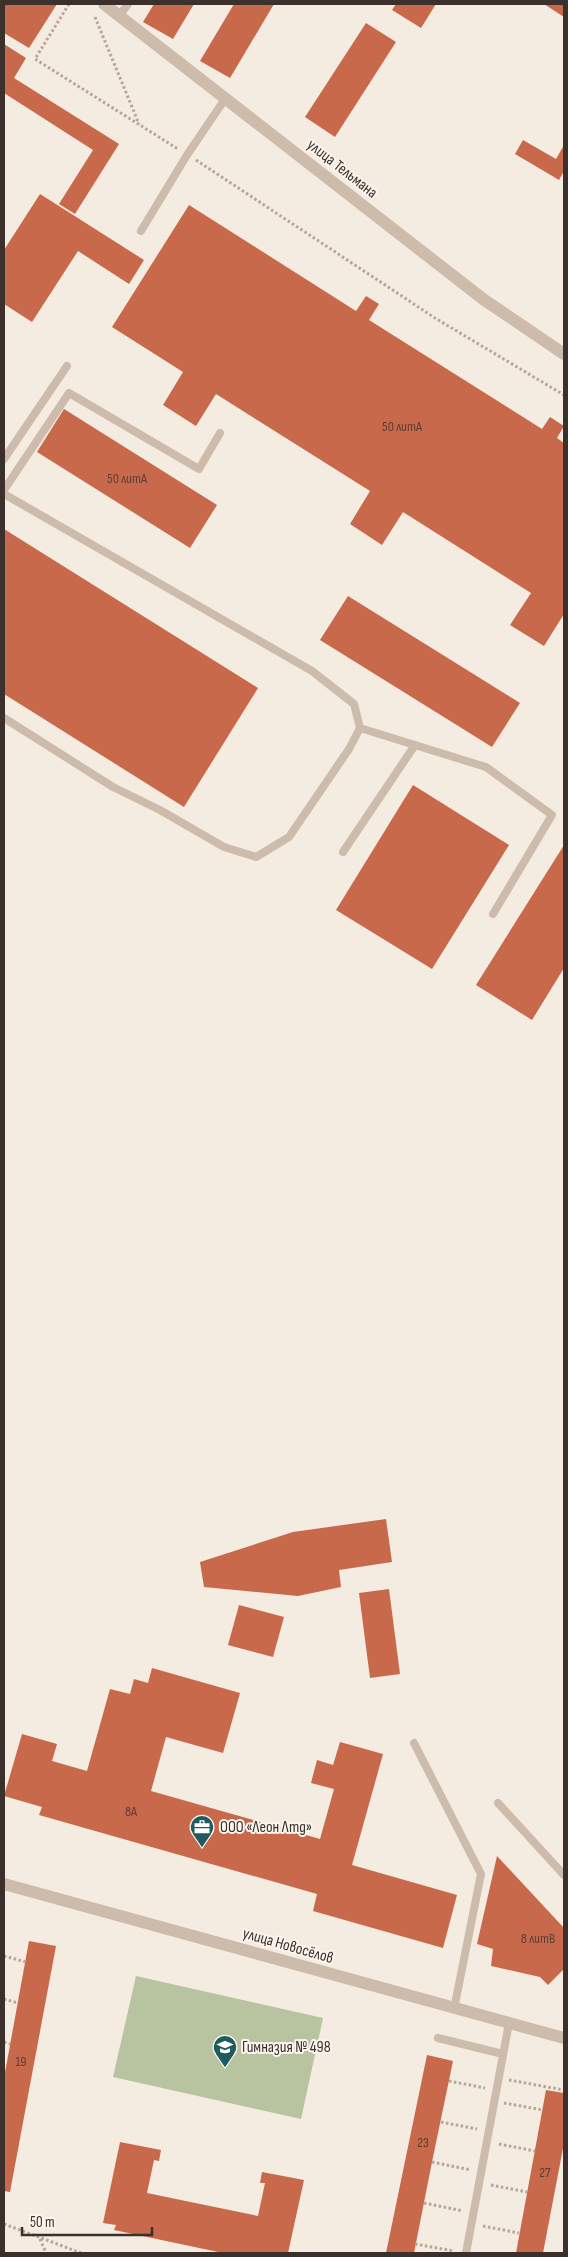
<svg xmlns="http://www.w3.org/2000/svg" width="568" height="2257" viewBox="0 0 568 2257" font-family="'Sofia Sans Condensed',sans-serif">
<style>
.green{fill:#b8c4a0}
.building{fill:#c8694b}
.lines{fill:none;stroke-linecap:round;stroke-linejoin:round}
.path{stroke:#b9a596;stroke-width:3;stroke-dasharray:2.5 2.5;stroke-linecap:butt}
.service{stroke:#cdbbac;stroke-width:8}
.minor{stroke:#cdbbac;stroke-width:12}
.labels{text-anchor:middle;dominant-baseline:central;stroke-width:4;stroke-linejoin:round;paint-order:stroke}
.number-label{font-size:14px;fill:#5e3e33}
.street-label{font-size:16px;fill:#3b302b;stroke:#fbf5ee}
.poi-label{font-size:16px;fill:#3b302b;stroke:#fbf5ee;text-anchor:start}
</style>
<rect width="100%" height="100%" fill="#f4ebe1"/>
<path class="green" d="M136,1976L323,2018L301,2119L113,2077Z"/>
<g class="building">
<path d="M4,4H57L29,48L4,33Z"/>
<path d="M154,4H194L173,39L143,22Z"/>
<path d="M234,4H274L230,78L200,61Z"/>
<path d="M396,4H436L421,28L392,10Z"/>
<path d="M544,4H564V17Z"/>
<path d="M366,23L396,42L335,137L305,117Z"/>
<path d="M4,44L26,58L14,78L119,144L75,214L59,204L93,150L4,93Z"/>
<path d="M523,140L556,159L564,145V171L559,180L515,154Z"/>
<path d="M40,194L144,260L129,284L78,251L32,322L4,304V250Z"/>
<path d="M189,205L356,311L366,296L379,304L369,320L542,429L550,417L564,426L557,438L564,443V614L544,646L510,625L531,593L403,512L382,545L350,524L370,491L216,394L196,426L163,405L183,372L112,327Z"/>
<path d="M64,409L217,505L190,548L37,452Z"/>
<path d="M4,529L258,688L184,807L4,694Z"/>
<path d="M348,596L520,703L492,747L320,640Z"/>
<path d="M413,785L509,845L432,969L336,910Z"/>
<path d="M564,845V968L532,1020L476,985Z"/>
<path d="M386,1519L392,1562L339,1570L341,1587L298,1596L204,1587L200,1562L293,1532Z"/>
<path d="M389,1589L400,1674L370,1678L359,1593Z"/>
<path d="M239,1605L284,1617L273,1657L228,1645Z"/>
<path d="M152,1668L240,1693L223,1753L166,1737L151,1791L320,1839L334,1789L311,1783L317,1760L333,1765L340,1742L383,1754L352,1865L457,1895L443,1948L313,1911L317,1894L39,1815L42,1807L4,1796L22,1734L57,1744L52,1761L87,1771L110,1689L130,1694L134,1679L148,1683Z"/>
<path d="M497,1856L564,1928V1969L548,1985L540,1977L491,1966L493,1949L477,1944Z"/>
<path d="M29,1941L56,1946L10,2192L4,2191V2078Z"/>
<path d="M427,2055L453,2061L432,2162L414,2253H386Z"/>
<path d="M546,2090L564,2093V2143L543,2253H516Z"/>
<path d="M120,2142L161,2150L159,2161L154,2160L147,2193L258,2216L265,2183H260L262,2172L304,2180L288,2253H223L114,2230L116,2225L103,2223Z"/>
</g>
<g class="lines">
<g class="path">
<path d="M69,4L35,59L178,149"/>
<path d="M95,17L139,124"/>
<path d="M196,160L435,318L564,395"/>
<path d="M4,1956L26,1962"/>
<path d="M4,1999L18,2003"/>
<path d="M4,2042L10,2044"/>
<path d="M509,2080L564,2090"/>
<path d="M449,2081L485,2088"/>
<path d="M504,2103L543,2110"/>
<path d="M441,2122L477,2129"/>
<path d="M499,2144L535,2151"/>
<path d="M432,2162L471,2170"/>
<path d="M491,2185L527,2192"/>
<path d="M424,2203L463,2211"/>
<path d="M4,2224L81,2253"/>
<path d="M483,2226L519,2233"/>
<path d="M40,2239L46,2253"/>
<path d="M415,2244L454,2251"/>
</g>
<g class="service">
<path d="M119,16L128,4"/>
<path d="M141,231L187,155L225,99"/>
<path d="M4,459L67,366"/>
<path d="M4,490L69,393L199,469L220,433"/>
<path d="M4,494L312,671L354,704L360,728L349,749L289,837L256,857L224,847L160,810L113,787L4,718"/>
<path d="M360,728L486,767L552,815L493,914"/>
<path d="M343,852L415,745"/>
<path d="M414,1743L481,1874L454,2009"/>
<path d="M498,1803L564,1875"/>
<path d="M438,2038L503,2054"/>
<path d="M466,2253L509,2023"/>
</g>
<g class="minor">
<path d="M104,4L483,299L564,354"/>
<path d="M4,1884L564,2038"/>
</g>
</g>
<defs>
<g id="office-pin" transform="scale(1.25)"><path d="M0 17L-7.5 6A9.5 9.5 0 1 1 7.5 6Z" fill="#1f5a5e" stroke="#fbf5ee"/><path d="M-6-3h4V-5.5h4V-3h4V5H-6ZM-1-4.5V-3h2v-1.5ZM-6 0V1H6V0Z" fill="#fff"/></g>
<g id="school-pin" transform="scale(1.25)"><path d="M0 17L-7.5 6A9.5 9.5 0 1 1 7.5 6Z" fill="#1f5a5e" stroke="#fbf5ee"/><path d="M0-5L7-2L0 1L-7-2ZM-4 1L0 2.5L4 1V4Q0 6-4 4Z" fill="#fff"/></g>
</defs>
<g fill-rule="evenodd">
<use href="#office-pin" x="202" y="1827"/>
<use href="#school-pin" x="225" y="2047"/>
</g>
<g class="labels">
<g class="number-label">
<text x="402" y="426">50 литА</text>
<text x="127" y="478">50 литА</text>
<text x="131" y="1811">8А</text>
<text x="538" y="1938">8 литВ</text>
<text x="21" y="2061">19</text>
<text x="423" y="2142">23</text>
<text x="545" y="2172">27</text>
</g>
<g class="street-label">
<text transform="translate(342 169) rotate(38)">улица Тельмана</text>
<text transform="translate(288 1946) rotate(16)">улица Новосёлов</text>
</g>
<g class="poi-label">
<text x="220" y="1827">ООО «Леон Лтд»</text>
<text x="242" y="2047">Гимназия № 498</text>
</g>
</g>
<rect width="568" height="2257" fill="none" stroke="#3b302b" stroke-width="10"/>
<path d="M22 2227v8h130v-8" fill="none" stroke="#3b302b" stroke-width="2.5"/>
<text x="30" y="2227" font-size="15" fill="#3b302b" stroke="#fbf5ee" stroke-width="4" paint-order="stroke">50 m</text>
</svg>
